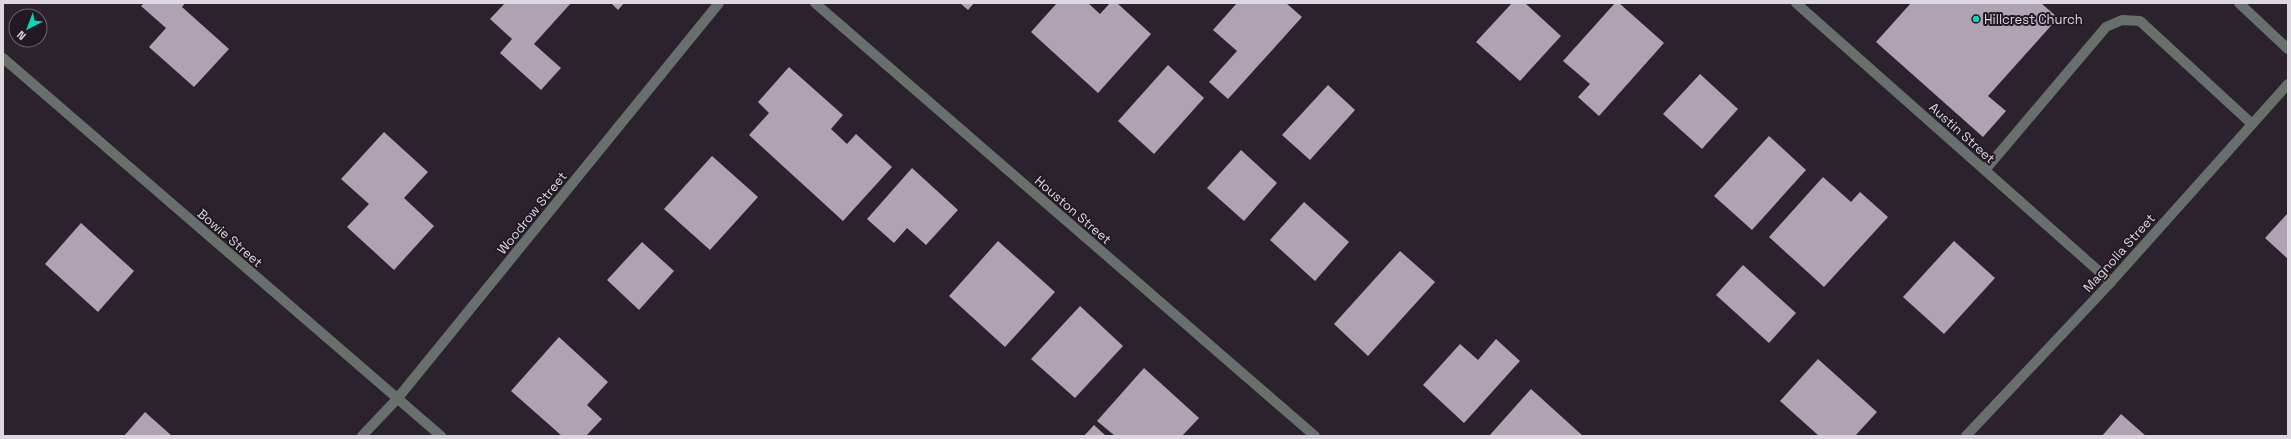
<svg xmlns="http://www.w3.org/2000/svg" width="2291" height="439" viewBox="0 0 2291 439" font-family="'Space Grotesk',sans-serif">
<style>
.building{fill:#afa3b2}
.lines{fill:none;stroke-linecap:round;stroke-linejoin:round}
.minor{stroke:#67706d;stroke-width:10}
.poi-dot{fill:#0ad5b5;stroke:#221924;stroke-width:1.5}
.labels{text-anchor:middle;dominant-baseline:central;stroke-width:4;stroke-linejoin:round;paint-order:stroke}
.poi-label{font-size:13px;fill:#ddd7df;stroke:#221924;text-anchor:start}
.street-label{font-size:13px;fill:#ddd7df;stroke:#221924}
</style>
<rect width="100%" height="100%" fill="#2c222e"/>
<g class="building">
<path d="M144,3H185L182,7L229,49L194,87L149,47L166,28L141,6Z"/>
<path d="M505,3H571L534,44L561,68L541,90L500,53L512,39L490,19Z"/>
<path d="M611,3H624L618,10Z"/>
<path d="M960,3H974L968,10Z"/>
<path d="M1057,3H1088L1100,14L1110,3H1117L1151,34L1098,93L1031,32Z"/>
<path d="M1237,3H1286L1302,17L1228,99L1209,82L1237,51L1213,30Z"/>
<path d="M1512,3H1525L1561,36L1520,81L1476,42Z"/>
<path d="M1615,3H1619L1664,43L1599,116L1578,97L1590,84L1563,61Z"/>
<path d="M1911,3H2041L2058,18L1988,96L2006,111L1983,137L1876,42Z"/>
<path d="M1168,65L1204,98L1154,154L1118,121Z"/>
<path d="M789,67L843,115L831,129L847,144L856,134L892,167L843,221L749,135L769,113L758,102Z"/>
<path d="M1700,74L1738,109L1702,149L1663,114Z"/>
<path d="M1328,85L1355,110L1310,160L1282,135Z"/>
<path d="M384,132L428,172L404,198L434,226L394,270L347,227L369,204L341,179Z"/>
<path d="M1769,136L1806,170L1752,230L1714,196Z"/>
<path d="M1241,150L1277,183L1244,221L1207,188Z"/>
<path d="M712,156L758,197L710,250L664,209Z"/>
<path d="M912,168L958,210L926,245L907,228L894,243L867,219Z"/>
<path d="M1823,177L1851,202L1860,192L1888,217L1824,287L1769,237Z"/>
<path d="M1304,202L1349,242L1315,281L1270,240Z"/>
<path d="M2288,213V259L2265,238Z"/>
<path d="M81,223L134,271L98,312L45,264Z"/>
<path d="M998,241L1055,292L1005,347L949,296Z"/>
<path d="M1954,241L1995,278L1944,334L1903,297Z"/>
<path d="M642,242L674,271L639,310L607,280Z"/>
<path d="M1400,251L1435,282L1368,356L1334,324Z"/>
<path d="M1743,265L1796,313L1769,343L1716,295Z"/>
<path d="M1080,306L1123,346L1075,398L1031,359Z"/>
<path d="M559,337L608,382L587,405L602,419L586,436H562L511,391Z"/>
<path d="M1496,339L1520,361L1464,423L1423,385L1460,344L1478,360Z"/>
<path d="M1818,359L1877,412L1855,436H1819L1780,401Z"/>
<path d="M1144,368L1199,418L1182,436H1115L1097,421Z"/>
<path d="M1531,389L1583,436H1489Z"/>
<path d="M145,412L172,436H124Z"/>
<path d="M2121,414L2146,436H2102Z"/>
<path d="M1094,425L1106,436H1084Z"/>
</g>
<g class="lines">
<g class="minor">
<path d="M815,3L1315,436"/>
<path d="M1796,3L2111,282"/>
<path d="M2239,3L2288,49"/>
<path d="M3,58L441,436"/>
<path d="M1985,170L2106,27L2122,20L2140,21L2252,124"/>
<path d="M362,436L397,399L719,3"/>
<path d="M1966,436L2111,282L2288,84"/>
</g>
</g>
<circle class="poi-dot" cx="1976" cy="19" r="4"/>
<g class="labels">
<g class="poi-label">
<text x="1984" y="19">Hillcrest Church</text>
</g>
<g class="street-label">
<text transform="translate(1962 133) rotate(42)">Austin Street</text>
<text transform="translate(1073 210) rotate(41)">Houston Street</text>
<text transform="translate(532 213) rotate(-51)">Woodrow Street</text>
<text transform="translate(230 238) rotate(41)">Bowie Street</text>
<text transform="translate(2119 253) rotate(-48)">Magnolia Street</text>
</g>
</g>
<rect width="2291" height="439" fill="none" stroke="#ddd7df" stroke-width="8"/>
<g transform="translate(28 28) rotate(222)"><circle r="19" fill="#221924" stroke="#6d656f"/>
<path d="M0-3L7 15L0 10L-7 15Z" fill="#0ad5b5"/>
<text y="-6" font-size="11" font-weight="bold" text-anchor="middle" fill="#ddd7df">N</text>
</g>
</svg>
